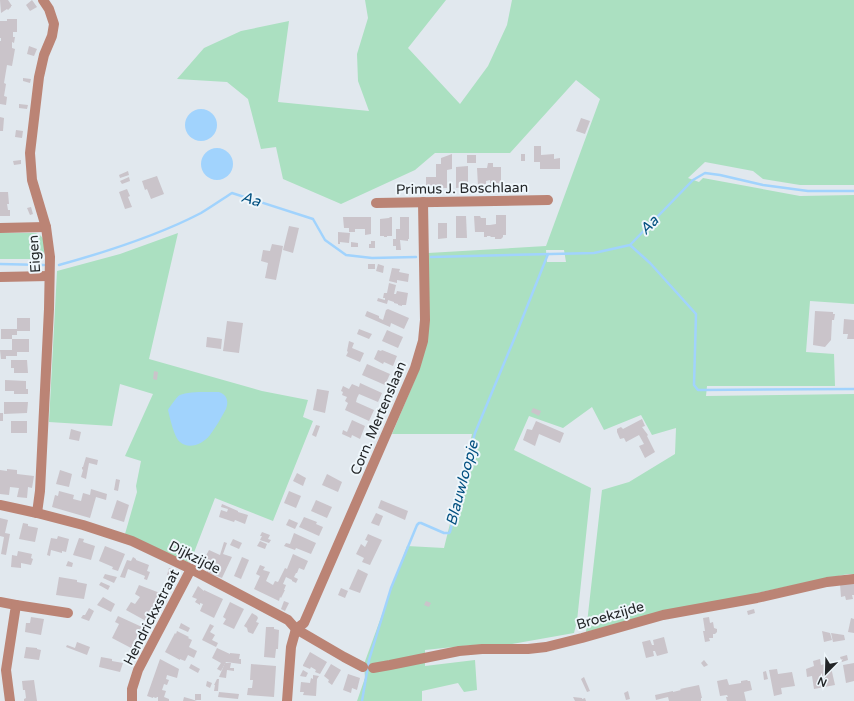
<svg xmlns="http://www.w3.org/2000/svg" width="854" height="701" viewBox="0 0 854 701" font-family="'Varela Round',sans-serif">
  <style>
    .green { fill: #abe0c1; fill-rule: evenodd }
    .water { fill: #a1d3fd }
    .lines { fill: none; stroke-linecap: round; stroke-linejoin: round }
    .stream { stroke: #a1d3fd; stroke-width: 2.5 }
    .building { fill: #cac4ca }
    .street { stroke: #bb8475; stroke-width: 10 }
    .labels { text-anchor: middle; stroke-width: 4; stroke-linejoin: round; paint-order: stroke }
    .street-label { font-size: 14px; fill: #232628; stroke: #eef6fb }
    .water-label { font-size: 15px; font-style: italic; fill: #045181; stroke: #eef6fb }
  </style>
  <rect width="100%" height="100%" fill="#e1e8ee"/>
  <g class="green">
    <path d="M365,0H446L408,48L460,104L488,66L507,25L512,0H854V185H800L763,179L753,171L705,162L688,178L699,182L703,178L800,196L854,195V304L810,301L806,352L834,354L835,386H707L706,396L854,394V574H848L766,591L714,604L663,612L586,632L602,490L629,482L675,454L676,428L652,435L641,415L604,430L592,407L563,428L529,416L514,450L591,488L577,621L574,633L512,644L472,645L425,650V666L475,660L477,690L464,692L458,683L422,691V701H357L365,678L364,664L407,546L444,548L472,434H392L419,370L428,253L546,246L600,99L576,80L510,153H435L415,170L341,204L283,179L276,147L261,149L248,99L227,82L177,79L204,48L241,31L289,21L278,102L369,111L358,81L357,54L368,18ZM546,250H564L566,262H547Z"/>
    <path d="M0,233H36C48,238 44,248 44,259H0Z"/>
    <path d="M178,233L149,359L262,391L308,400L303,417L313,421L273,521L215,498L190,563L125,534L137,492L136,486L141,461L125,456L153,394L120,384L112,426L49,422L57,271L120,254Z"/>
  </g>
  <g class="water">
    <circle cx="201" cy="125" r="16"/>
    <circle cx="217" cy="164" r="16"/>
    <path d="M219,392C227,395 229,401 226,409C221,418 216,427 210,435C203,444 189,450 180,442C174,437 170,418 168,410C169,408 177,396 180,395C188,391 209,392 219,392Z"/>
  </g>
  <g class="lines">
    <g class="stream">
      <path d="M630,245L650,263L696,314L694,385L698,390L854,389"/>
      <path d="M431,257L594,253L630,245L693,180L705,173L720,175L763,185L808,191H854"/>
      <path d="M0,264L44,265"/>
      <path d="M59,265C106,252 157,236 201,213C211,207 221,200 232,193L313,219L325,240L346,255L372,258L416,257"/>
      <path d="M362,701L369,660L391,588L417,525L419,523H421L444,533H449L450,532L475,433L515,337L548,254"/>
    </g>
  </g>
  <g class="building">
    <path d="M0,0H8L12,6H11V7L8,10L7,9L1,13Z"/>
    <path d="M32,0L37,7L30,11L26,5Z"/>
    <path d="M7,19H17V32H13V37H15L14,43L12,42V48L15,49L12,66L7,65L4,83L6,84L4,96L7,97L6,105L0,104V41H1V38H0V21H7Z"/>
    <path d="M29,46L37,49L34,56L27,54Z"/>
    <path d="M23,78L31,79L30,83L23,81Z"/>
    <path d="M19,104L28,105L27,109L19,108Z"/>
    <path d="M0,117L4,118L3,131H0Z"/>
    <path d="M581,118L590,121L585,134L576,131Z"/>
    <path d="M16,130L23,131L22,138L15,137Z"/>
    <path d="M534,146H541V155L554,154V159L560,158V169H540V162H534Z"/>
    <path d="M452,154V169L447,170V188H426V177H436V164H441V158Z"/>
    <rect x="521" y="154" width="4" height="7"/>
    <rect x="467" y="155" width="9" height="8"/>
    <path d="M21,160V164L14,165L13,161Z"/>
    <path d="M488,163H493V167H501V184L490,185V180L486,181V185L478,186L477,168H487Z"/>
    <path d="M468,166V187L456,188V167Z"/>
    <path d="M128,171L129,175L120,178L119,175Z"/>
    <path d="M157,176L164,194L151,199L147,189L145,190L142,181Z"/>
    <path d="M129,177L130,181L122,184L120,181Z"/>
    <path d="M127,189L130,196L128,197L132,207L125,209L119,192Z"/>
    <path d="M0,192H8L9,204H7L8,210H10V216H0Z"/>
    <path d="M31,207L33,214L30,215L27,208Z"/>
    <path d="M496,215H506V235H503V237L501,239H495V237H491L490,236H487V237H484V232H475L474,216H480L481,218H486V225H490L496,224Z"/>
    <path d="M456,216H466L467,238H456Z"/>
    <path d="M343,217H371V234L365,235V229H355V232H349V228H344Z"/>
    <path d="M390,217H392V236H387V237H384V236H380V219L389,218Z"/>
    <path d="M400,217H409V239H408V241L400,240L401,250H396V246H393V239H396V229H400Z"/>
    <path d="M438,223H447V238L438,239Z"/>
    <path d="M289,226L299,228L293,253L283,250Z"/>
    <path d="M338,232L350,233L349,243L340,242V244H338Z"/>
    <path d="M371,241H375V248H369V244H371Z"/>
    <path d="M351,242L358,243V247H351Z"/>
    <path d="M272,244L283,246L276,280L265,278L268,263L261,261L263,250L270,251Z"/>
    <rect x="368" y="264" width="7" height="5"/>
    <path d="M378,264L384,266L383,273L376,271Z"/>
    <path d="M392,268L400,269L399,272L409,274L408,282L397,280V283L389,281Z"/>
    <path d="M389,283L396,285L394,294H396L397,291L408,293L406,305H402V306L398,305V304L394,303V302L388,300L387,304L377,301L378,298L385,300V298H383L384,293H387Z"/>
    <path d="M388,309L409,318L404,329L391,323L390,327L365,316L367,311L379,316V318L383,320L386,310Z"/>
    <path d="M815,311L833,312V314H835L834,320H832L831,340L825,347L813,345Z"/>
    <path d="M17,318H30V331H17V335H12V339H1V329H17Z"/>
    <path d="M844,319L854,320V339H847L848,334H843Z"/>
    <path d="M227,321L243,323L239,353L223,351Z"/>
    <path d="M359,329L372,334L369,339L357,334Z"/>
    <path d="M387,330L403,337L398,348L382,341Z"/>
    <path d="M207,337L222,339L221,349L206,347Z"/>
    <path d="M12,339H29V352H17V356H6V359H1L0,350H12Z"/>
    <path d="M349,341L354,343L352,348L364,353L360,362L346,356L348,352L347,351Z"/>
    <path d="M378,350L381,351L382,350L397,356L393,366L384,362L383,364L374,359Z"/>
    <path d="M11,360H27L28,373H14V368H11Z"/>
    <path d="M367,364L390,374L385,385L362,375Z"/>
    <path d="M154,371L158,372L157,380L153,379Z"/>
    <path d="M5,380L26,381V389H28V394H14V391H5Z"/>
    <path d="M360,383L382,393L378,402L359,394L357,398L356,402L374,410L369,421L345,410L348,403L345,401L347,397L342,395L343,392L341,391L343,386L349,389L352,384L359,387Z"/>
    <path d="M317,389L329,391L325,413L313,410Z"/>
    <path d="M4,402H28L27,413L4,414Z"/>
    <path d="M533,408L541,411L539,416L531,412Z"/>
    <rect x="0" y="413" width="3" height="8"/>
    <path d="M642,419L645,426L642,427L648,435L647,436L655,452L645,458L639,446L644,444L639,435L626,442L624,438L620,439L617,432V429L621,427L623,429Z"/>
    <path d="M352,420L365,426L360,439L352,435L351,438L342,434L343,430L347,432Z"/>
    <rect x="11" y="421" width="16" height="12"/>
    <path d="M536,421L564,433L560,443L539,434L535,446L523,440L527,429L532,430Z"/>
    <path d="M316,425L320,426L316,437L312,435Z"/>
    <path d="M71,429L81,432L79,441L69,439Z"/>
    <path d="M86,457L98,460L97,465L89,463L86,479L81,477L83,470L82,469V467H83Z"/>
    <path d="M7,469L17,470V474L34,476L32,488L28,487L27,498L17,497L19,488L10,487L9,495L0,494V470L7,471Z"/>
    <path d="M60,470L72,474L69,487L56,484Z"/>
    <path d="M297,473L306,478L303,486L293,481Z"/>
    <path d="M327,474L342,482L338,492L322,485Z"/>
    <path d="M116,479L120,480L118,491L114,490Z"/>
    <path d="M91,489L107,494L106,500L96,497L90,518L52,507L55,495L58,496L59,491L74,495L73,499L81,501L83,493L90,495Z"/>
    <path d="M289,491L301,496L296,508L284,503Z"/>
    <path d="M117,500L129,505L124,522L111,518Z"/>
    <path d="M316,500L332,507L327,518L311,511Z"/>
    <path d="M381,500L408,511L405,520L378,508Z"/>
    <path d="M222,504L238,511V512L248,515L245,524L235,520L234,522L219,517L221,510L227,512L228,509L221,507Z"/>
    <path d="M376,513L383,516L379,526L371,523Z"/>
    <path d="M304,517L317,522L316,524L323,527L319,536L299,527Z"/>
    <path d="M0,518L8,520L5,533L10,534L6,555L1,554L4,537L0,536Z"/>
    <path d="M289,519L298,523L295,529L286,525Z"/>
    <path d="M23,523L28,524V526L38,528L35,542L19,539Z"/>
    <path d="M262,532L270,535L268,539L271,540L269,543L260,540L262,536H260Z"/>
    <path d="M294,533L316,543L311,554L296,548L295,550L284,546L286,543L290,544Z"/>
    <path d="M368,534L382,540L370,565L362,562L364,558L356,554L361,544L365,547L368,541L365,540Z"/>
    <path d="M58,536L69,539L66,552L62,551V553L51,550L50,556L47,555L51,538L57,539Z"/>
    <path d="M79,538L84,539L83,542L95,546L91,560L73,555Z"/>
    <path d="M233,539L242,543L239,549L230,545Z"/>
    <path d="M260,541L267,544L265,549L257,546Z"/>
    <path d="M224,542L227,543L223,554L232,557L222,578L207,572L209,566L202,563L209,550L220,555Z"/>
    <path d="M105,546L125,554L118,571L112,569L113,567L99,561Z"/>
    <path d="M18,551L32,554L31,558L33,559L31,565L21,563V568L11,567L12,555L17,556Z"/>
    <path d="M293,554L308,561L304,570L299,568L297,573H296L294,577L298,579L296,583L292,581V580L286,577L283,584L286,585L284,590H285L281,598L280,597L279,601L254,589L260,576L256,574L260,565L265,567L263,570L270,572L266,581L273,585L275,581L278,582L285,568L287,569Z"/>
    <path d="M133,557L136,559V560L149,565L147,571L150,572L147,580L144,579L145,576L128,569L125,578L120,577L127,560L131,561Z"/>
    <path d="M242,557L249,560L241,579L234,576Z"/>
    <path d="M68,561L73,563L72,567L66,566Z"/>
    <path d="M169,568L173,569L172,576L167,575Z"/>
    <path d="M358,569L368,574L360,593L349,589Z"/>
    <path d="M105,574L117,577L114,583L103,578Z"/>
    <path d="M59,577L77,580V582L87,584L84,599L56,595Z"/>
    <path d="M101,582L110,586L108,590L99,585Z"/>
    <path d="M854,583V595H852L853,599L846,600L845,596L841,597L840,584Z"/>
    <path d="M139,585L160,593L146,621L126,610L131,602L135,604L140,597L135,594Z"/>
    <path d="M198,586L204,591V590L223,599L214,618L200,611L203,604L200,603V605L195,602L197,599L192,597Z"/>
    <path d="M341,588L348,591L345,598L338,595Z"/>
    <path d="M103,597L115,604L111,612L97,605Z"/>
    <path d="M284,601L289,603L285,611L281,609Z"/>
    <path d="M426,601L431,603L429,607L424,605Z"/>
    <path d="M230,602L244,609L234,629L223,624L226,619L223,617Z"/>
    <path d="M89,608L94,611L89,621L81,618L83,615H85Z"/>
    <path d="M754,609L755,613L748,615L747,611Z"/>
    <path d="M252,613L257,616L258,618L256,622L259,623L253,634L248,632L247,628L244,626Z"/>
    <path d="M118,616L142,627L131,648L112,638L119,624L115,622Z"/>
    <path d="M31,617L44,619L41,635L25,632L26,623H30Z"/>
    <path d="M709,617L710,623L713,622L714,628L717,629V632L715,634H713V638H709L710,641L705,642L703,631H705L703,618Z"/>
    <path d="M851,618L854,619V633L848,632Z"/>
    <path d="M181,623L190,628L188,632L179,628Z"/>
    <path d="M210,624L214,626L210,632L215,635L212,640L218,643L216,647L202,640Z"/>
    <path d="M266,627H274V629L279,630L278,649H276L275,658L264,657Z"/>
    <path d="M177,631L189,637L188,638L192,640L189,647L197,651L194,658L188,655L185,661L180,659V660L165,652L175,633L176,634Z"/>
    <path d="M822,631L830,633L832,640L824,642Z"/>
    <path d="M831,633L844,635L845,640L833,642Z"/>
    <path d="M664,637L668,653L657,656L655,651H653L654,656L646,658L642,642L650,640L652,645H654L653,640Z"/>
    <path d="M77,642L90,647L87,655L66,647L67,645L75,648Z"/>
    <path d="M26,647L37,648V649L41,650L39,660L24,658Z"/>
    <path d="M217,648L230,654V653L240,654L239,659H241V664L226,662L221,671L217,669L221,663L212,658Z"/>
    <path d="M310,652L327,662L320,674L315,672L316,670L311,667L310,669L303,666V665Z"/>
    <path d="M847,655L848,660L842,662L840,657Z"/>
    <path d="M101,657L112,659V661L123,663L120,672L99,667Z"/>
    <path d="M160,659L179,669L177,678L167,675L166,679L169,680L167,685L164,684L162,690L166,691L164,697L169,699V701H158V697H157L156,698L153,697V698L147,696Z"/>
    <path d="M820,659L821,665L830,663L835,685L814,689L812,676L807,677L806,669L814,666L813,661Z"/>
    <path d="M704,660L708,665L704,667L701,663Z"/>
    <path d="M225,663H231L230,668H234V671L227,670L226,678L219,677Z"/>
    <path d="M854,663V681L846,683L843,665Z"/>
    <path d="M191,664L200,669L198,673L189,668Z"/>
    <path d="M251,664L276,666L274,697L247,695L248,688H252L253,680H250Z"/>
    <path d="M331,664L341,670L332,685L328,682L329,680L324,676Z"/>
    <path d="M777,669L778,674L792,672L795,686L781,688L782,694L774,696L769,670Z"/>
    <path d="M303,670L308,673L306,677L300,676Z"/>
    <path d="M766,671L768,679L764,680L763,672Z"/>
    <path d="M348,674L360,678L357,690L352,688L351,693L343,690Z"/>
    <path d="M313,675L319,676L317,679L316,696L303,695L304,692H300L301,682L310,683L311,678L313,679Z"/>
    <path d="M584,677L590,691L587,692L581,679Z"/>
    <path d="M217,679H219L218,691H214L215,685H214Z"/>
    <path d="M727,679L729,685L741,683V681L747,680L748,681H750L752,690L744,692L746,701H727L726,697H728L727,695L720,696L717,681Z"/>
    <path d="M34,680L37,701H24V699L26,698L25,690H23L22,681Z"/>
    <path d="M207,681L212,683L210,688L206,686Z"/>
    <path d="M699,685L702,698H701V701H669L668,697L656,700L655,695L673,691V692L681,690L680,689Z"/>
    <path d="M628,691L630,699L626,700L624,693Z"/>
    <path d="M219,692L239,694L238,699L218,697Z"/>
    <rect x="195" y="694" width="6" height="6"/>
    <path d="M184,697L191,699L197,701H183Z"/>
    <path d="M573,697L582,698V699L585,698L586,701H575Z"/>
  </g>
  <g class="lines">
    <g class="street">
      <path d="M376,203L548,200"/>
      <path d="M0,228L46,227"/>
      <path d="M0,277L49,276"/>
      <path d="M0,505L37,513L83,525L132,541L191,569L288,620L296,629L344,657L363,667"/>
      <path d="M37,513L40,491L49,309L50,257L46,227L32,180L30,153L39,77L44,55L52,36L54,24L49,9L43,0"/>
      <path d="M0,602L16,605L6,670L10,701"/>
      <path d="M16,605L68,613"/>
      <path d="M373,668L390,665L459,651L482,649H528L546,647L582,638L663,615L757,598L827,582L854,579"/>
      <path d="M132,701V689L138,670L191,569"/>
      <path d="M287,701L291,647L296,629L304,623L415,368L423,341L425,320L423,202"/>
    </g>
  </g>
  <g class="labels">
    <g class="street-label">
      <text transform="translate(462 188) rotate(-1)" y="5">Primus J. Boschlaan</text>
      <text transform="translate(34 254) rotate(-94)" y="5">Eigen</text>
      <text transform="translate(378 418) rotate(-67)" y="5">Corn. Mertenslaan</text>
      <text transform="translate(195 557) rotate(27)" y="5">Dijkzijde</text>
      <text transform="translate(610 615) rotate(-16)" y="5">Broekzijde</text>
      <text transform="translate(151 617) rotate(-63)" y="5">Hendrickxstraat</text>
    </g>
    <g class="water-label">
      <text transform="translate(251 199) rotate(17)" y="5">Aa</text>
      <text transform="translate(649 225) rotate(-46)" y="5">Aa</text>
      <text transform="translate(462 483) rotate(-75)" y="5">Blauwloopje</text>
    </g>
  </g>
  <g transform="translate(826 673) rotate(203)" stroke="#eef6fb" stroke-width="3" paint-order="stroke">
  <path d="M0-3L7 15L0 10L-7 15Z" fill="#232628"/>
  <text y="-6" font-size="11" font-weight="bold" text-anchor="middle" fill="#232628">N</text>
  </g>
</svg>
